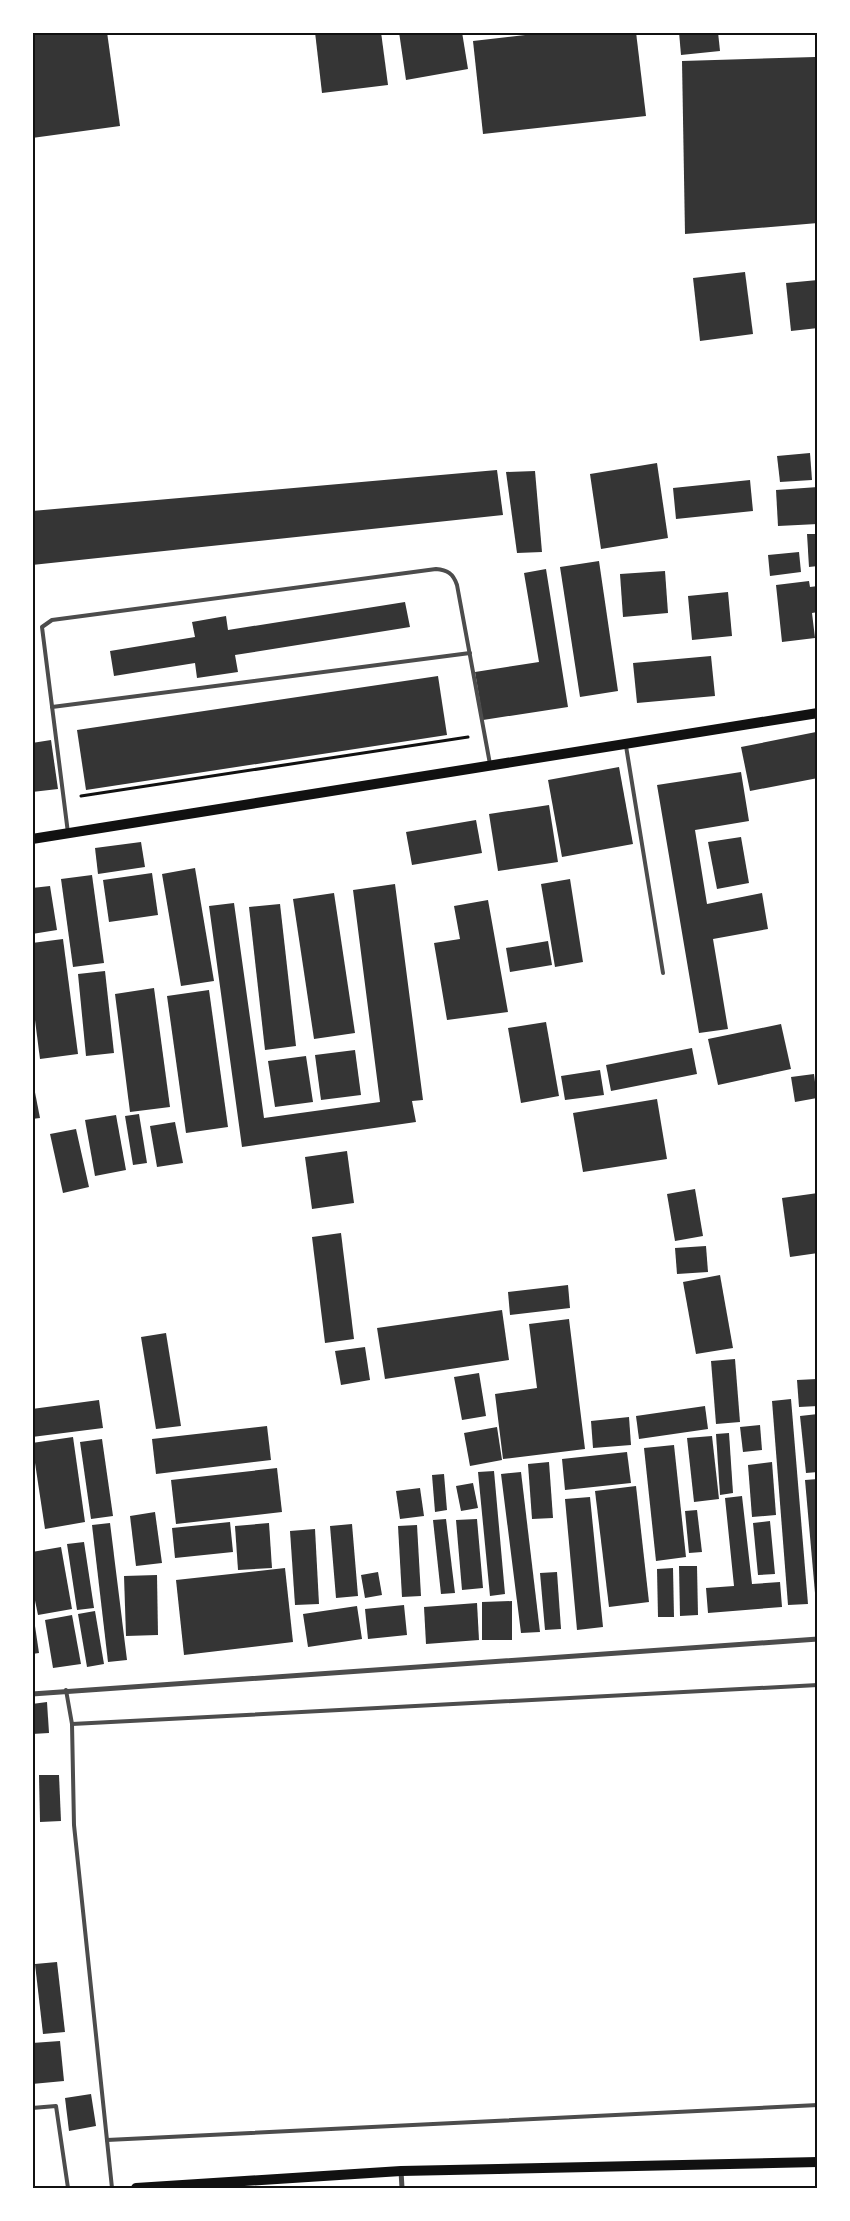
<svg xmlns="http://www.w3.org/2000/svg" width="850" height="2221" viewBox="0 0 850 2221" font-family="'Roboto Condensed',sans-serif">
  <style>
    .building { fill: #353535 }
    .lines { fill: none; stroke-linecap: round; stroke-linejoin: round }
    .path { stroke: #111; stroke-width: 3 }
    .service { stroke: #4c4c4c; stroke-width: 4 }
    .minor { stroke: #4c4c4c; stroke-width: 5 }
    .secondary { stroke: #111; stroke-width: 10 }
    .neatline { fill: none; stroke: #111; stroke-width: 2 }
  </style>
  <rect width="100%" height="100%" fill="#fff"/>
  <g class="building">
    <path d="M32,32H107L120,126L32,138Z"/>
    <path d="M315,32H381L388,85L322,93Z"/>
    <path d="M399,32H462L468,69L406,80Z"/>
    <path d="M551,32H636L646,116L483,134L473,41Z"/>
    <path d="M679,32H718L720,51L681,55Z"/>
    <path d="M815,57L818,85V223L685,234L682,61Z"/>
    <path d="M745,272L753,334L700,341L693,278Z"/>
    <path d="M818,280V328L791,331L786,283Z"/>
    <path d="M810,453L812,480L780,482L777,456Z"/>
    <path d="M657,463L668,538L601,549L590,474Z"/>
    <path d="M497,470L503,515L32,565V511Z"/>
    <path d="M535,471L542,552L517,553L506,472Z"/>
    <path d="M750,480L753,511L676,519L673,488Z"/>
    <path d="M818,487V524L778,526L776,490Z"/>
    <path d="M807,534H818V566L809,567Z"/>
    <path d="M799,552L801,572L770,576L768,555Z"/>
    <path d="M599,561L618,691L580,697L560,567Z"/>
    <path d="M546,569L568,707L483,720L475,672L539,662L524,573Z"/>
    <path d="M665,571L668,613L623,617L620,574Z"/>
    <path d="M809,581L810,587L818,586V612L812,613L815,638L782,642L776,585Z"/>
    <path d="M728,592L732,636L692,640L688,596Z"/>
    <path d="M405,602L410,627L235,655L238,672L197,678L195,663L114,676L110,651L195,637L192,622L226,616L228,630Z"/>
    <path d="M711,656L715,696L637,703L633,663Z"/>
    <path d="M438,676L447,735L86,790L77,730Z"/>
    <path d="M816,732L818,778L750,791L741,747Z"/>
    <path d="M51,740L58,789L32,792V743Z"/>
    <path d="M619,767L633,844L562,857L548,780Z"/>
    <path d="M741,772L749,821L695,830L707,904L762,893L768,929L713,939L728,1029L699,1033L657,785Z"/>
    <path d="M549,805L558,862L498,871L489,814Z"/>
    <path d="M476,820L482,853L412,865L406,832Z"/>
    <path d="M741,837L749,883L717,889L708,842Z"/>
    <path d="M141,842L145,867L98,874L95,848Z"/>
    <path d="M195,868L214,981L181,986L162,874Z"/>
    <path d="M152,873L158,915L109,922L103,880Z"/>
    <path d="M92,875L104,963L73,967L61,879Z"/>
    <path d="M570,879L583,962L555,967L541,884Z"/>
    <path d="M395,884L423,1100L412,1101L416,1122L242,1147L209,906L234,903L264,1118L380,1102L353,890Z"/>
    <path d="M50,886L57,930L32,934V888Z"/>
    <path d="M334,893L355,1033L314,1039L293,899Z"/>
    <path d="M488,900L508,1012L447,1020L434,943L460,939L454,906Z"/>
    <path d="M280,904L296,1046L265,1050L249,907Z"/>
    <path d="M63,939L78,1054L40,1059L32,997V943Z"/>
    <path d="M548,941L552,965L510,972L506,948Z"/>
    <path d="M105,971L114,1053L86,1056L78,974Z"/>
    <path d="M154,988L170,1107L130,1112L115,994Z"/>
    <path d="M209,990L228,1127L186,1133L167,996Z"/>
    <path d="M546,1022L559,1096L521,1103L508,1028Z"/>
    <path d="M781,1024L791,1069L718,1085L708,1039Z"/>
    <path d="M692,1048L697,1074L611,1091L606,1065Z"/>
    <path d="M355,1050L361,1095L321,1100L315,1055Z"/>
    <path d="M306,1056L313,1102L275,1107L268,1061Z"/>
    <path d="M600,1070L604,1095L565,1100L561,1076Z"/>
    <path d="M814,1074L817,1098L795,1102L791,1077Z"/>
    <path d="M32,1077L40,1118L32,1119Z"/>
    <path d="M657,1099L667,1159L583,1172L573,1113Z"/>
    <path d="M139,1114L147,1163L133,1165L125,1116Z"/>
    <path d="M116,1115L126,1170L95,1176L85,1120Z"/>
    <path d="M175,1122L183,1163L157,1167L150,1126Z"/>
    <path d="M76,1129L89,1187L63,1193L50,1134Z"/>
    <path d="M347,1151L354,1203L312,1209L305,1157Z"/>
    <path d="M695,1189L703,1236L675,1241L667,1194Z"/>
    <path d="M818,1193V1253L790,1257L782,1198Z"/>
    <path d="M341,1233L354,1339L325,1343L312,1237Z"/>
    <path d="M706,1246L708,1272L677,1274L675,1248Z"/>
    <path d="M720,1275L733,1348L696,1354L683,1282Z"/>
    <path d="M568,1285L570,1308L510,1315L508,1292Z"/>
    <path d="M502,1310L509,1360L385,1379L377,1328Z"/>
    <path d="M569,1319L585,1449L503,1459L495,1394L537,1388L529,1324Z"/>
    <path d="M166,1333L181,1426L156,1429L141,1337Z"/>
    <path d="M365,1347L370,1380L341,1385L335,1351Z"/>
    <path d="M735,1359L740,1422L716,1424L711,1361Z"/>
    <path d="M479,1373L486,1416L462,1420L454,1377Z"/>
    <path d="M817,1379L818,1406L799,1407L797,1380Z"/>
    <path d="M791,1399L808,1604L788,1605L772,1401Z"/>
    <path d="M99,1400L103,1428L32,1437V1409Z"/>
    <path d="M705,1406L708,1429L639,1439L636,1416Z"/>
    <path d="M818,1414V1472L806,1473L800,1416Z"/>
    <path d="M629,1417L631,1445L593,1448L591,1421Z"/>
    <path d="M760,1425L762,1450L743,1452L740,1427Z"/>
    <path d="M267,1426L271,1460L156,1474L152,1439Z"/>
    <path d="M497,1427L502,1460L470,1466L464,1433Z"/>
    <path d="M729,1433L733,1493L720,1495L716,1434Z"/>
    <path d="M712,1436L719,1499L694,1502L687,1438Z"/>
    <path d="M73,1437L85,1522L45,1529L32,1443Z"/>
    <path d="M102,1439L113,1516L91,1519L80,1442Z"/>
    <path d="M674,1445L686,1557L656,1561L644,1448Z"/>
    <path d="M627,1452L631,1483L565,1490L562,1459Z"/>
    <path d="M549,1462L553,1518L532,1519L528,1464Z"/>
    <path d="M772,1462L776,1515L752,1517L748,1465Z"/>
    <path d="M277,1468L282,1512L176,1524L171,1480Z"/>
    <path d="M494,1471L505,1594L490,1596L478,1472Z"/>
    <path d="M521,1472L540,1632L521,1633L501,1474Z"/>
    <path d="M444,1474L447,1510L435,1512L432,1475Z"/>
    <path d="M818,1479V1604H816L805,1480Z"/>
    <path d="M473,1483L478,1508L461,1511L456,1486Z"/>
    <path d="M636,1486L649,1602L609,1607L595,1491Z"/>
    <path d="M420,1488L424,1516L400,1519L396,1491Z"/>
    <path d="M742,1496L752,1584L780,1582L782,1607L708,1613L706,1588L734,1586L725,1498Z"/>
    <path d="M590,1497L603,1627L577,1630L565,1499Z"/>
    <path d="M697,1510L702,1552L689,1553L685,1511Z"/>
    <path d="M155,1512L162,1563L136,1566L130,1516Z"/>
    <path d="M446,1519L455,1593L441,1594L433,1520Z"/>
    <path d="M477,1519L483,1588L462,1590L456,1520Z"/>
    <path d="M770,1521L775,1574L758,1575L753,1523Z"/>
    <path d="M230,1522L233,1552L175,1558L172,1528Z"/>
    <path d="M110,1523L127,1660L108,1662L92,1525Z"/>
    <path d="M269,1523L272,1568L238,1570L235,1526Z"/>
    <path d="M352,1524L358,1596L336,1598L330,1526Z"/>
    <path d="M417,1525L421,1596L402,1597L398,1526Z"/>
    <path d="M315,1529L319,1604L295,1605L290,1531Z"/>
    <path d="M84,1542L94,1608L77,1610L67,1544Z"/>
    <path d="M61,1547L72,1609L38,1615L32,1586V1552Z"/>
    <path d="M679,1566H697L698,1615L680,1616Z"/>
    <path d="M285,1568L293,1642L184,1655L176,1580Z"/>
    <path d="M673,1568L674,1617H658L657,1569Z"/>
    <path d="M378,1572L382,1595L365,1598L361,1575Z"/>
    <path d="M557,1572L561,1629L545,1630L540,1573Z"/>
    <path d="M157,1575L158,1635L126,1636L124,1576Z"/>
    <path d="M512,1601V1640H482V1602Z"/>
    <path d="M477,1603L479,1640L426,1644L424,1607Z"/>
    <path d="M404,1605L407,1635L368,1639L365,1609Z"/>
    <path d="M357,1606L362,1639L308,1647L303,1614Z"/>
    <path d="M95,1611L104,1664L87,1667L78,1614Z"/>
    <path d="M72,1615L81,1664L53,1668L45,1620Z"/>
    <path d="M32,1626H35L39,1653L32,1654Z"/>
    <path d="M47,1702L49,1733L32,1734V1704Z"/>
    <path d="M39,1775H59L61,1821L40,1822Z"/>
    <path d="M57,1962L65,2032L43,2034L35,1964Z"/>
    <path d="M60,2041L64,2081L32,2084V2043Z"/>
    <path d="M91,2094L96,2126L69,2131L65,2098Z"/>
  </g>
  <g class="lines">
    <path class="path" d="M81,796L468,737"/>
    <g class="service">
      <path d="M52,707L470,653"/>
      <path d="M626,746L663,973"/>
      <path d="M68,833L42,627L52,620L436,569C447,570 453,573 457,585L490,764"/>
      <path d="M66,1690L72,1724L74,1825L112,2188"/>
      <path d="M72,1724L818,1685"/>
      <path d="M32,2108L56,2106L68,2188"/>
      <path d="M107,2140L818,2105"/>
    </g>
    <g class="minor">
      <path d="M32,1694L818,1639"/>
      <path d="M401,2171L402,2188"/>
    </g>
    <g class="secondary">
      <path d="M32,839L818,713"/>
      <path d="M136,2188L401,2171L818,2162"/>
    </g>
  </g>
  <rect width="850" height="2221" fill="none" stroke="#ffffff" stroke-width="68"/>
  <rect x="34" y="34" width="782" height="2153" class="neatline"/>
</svg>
